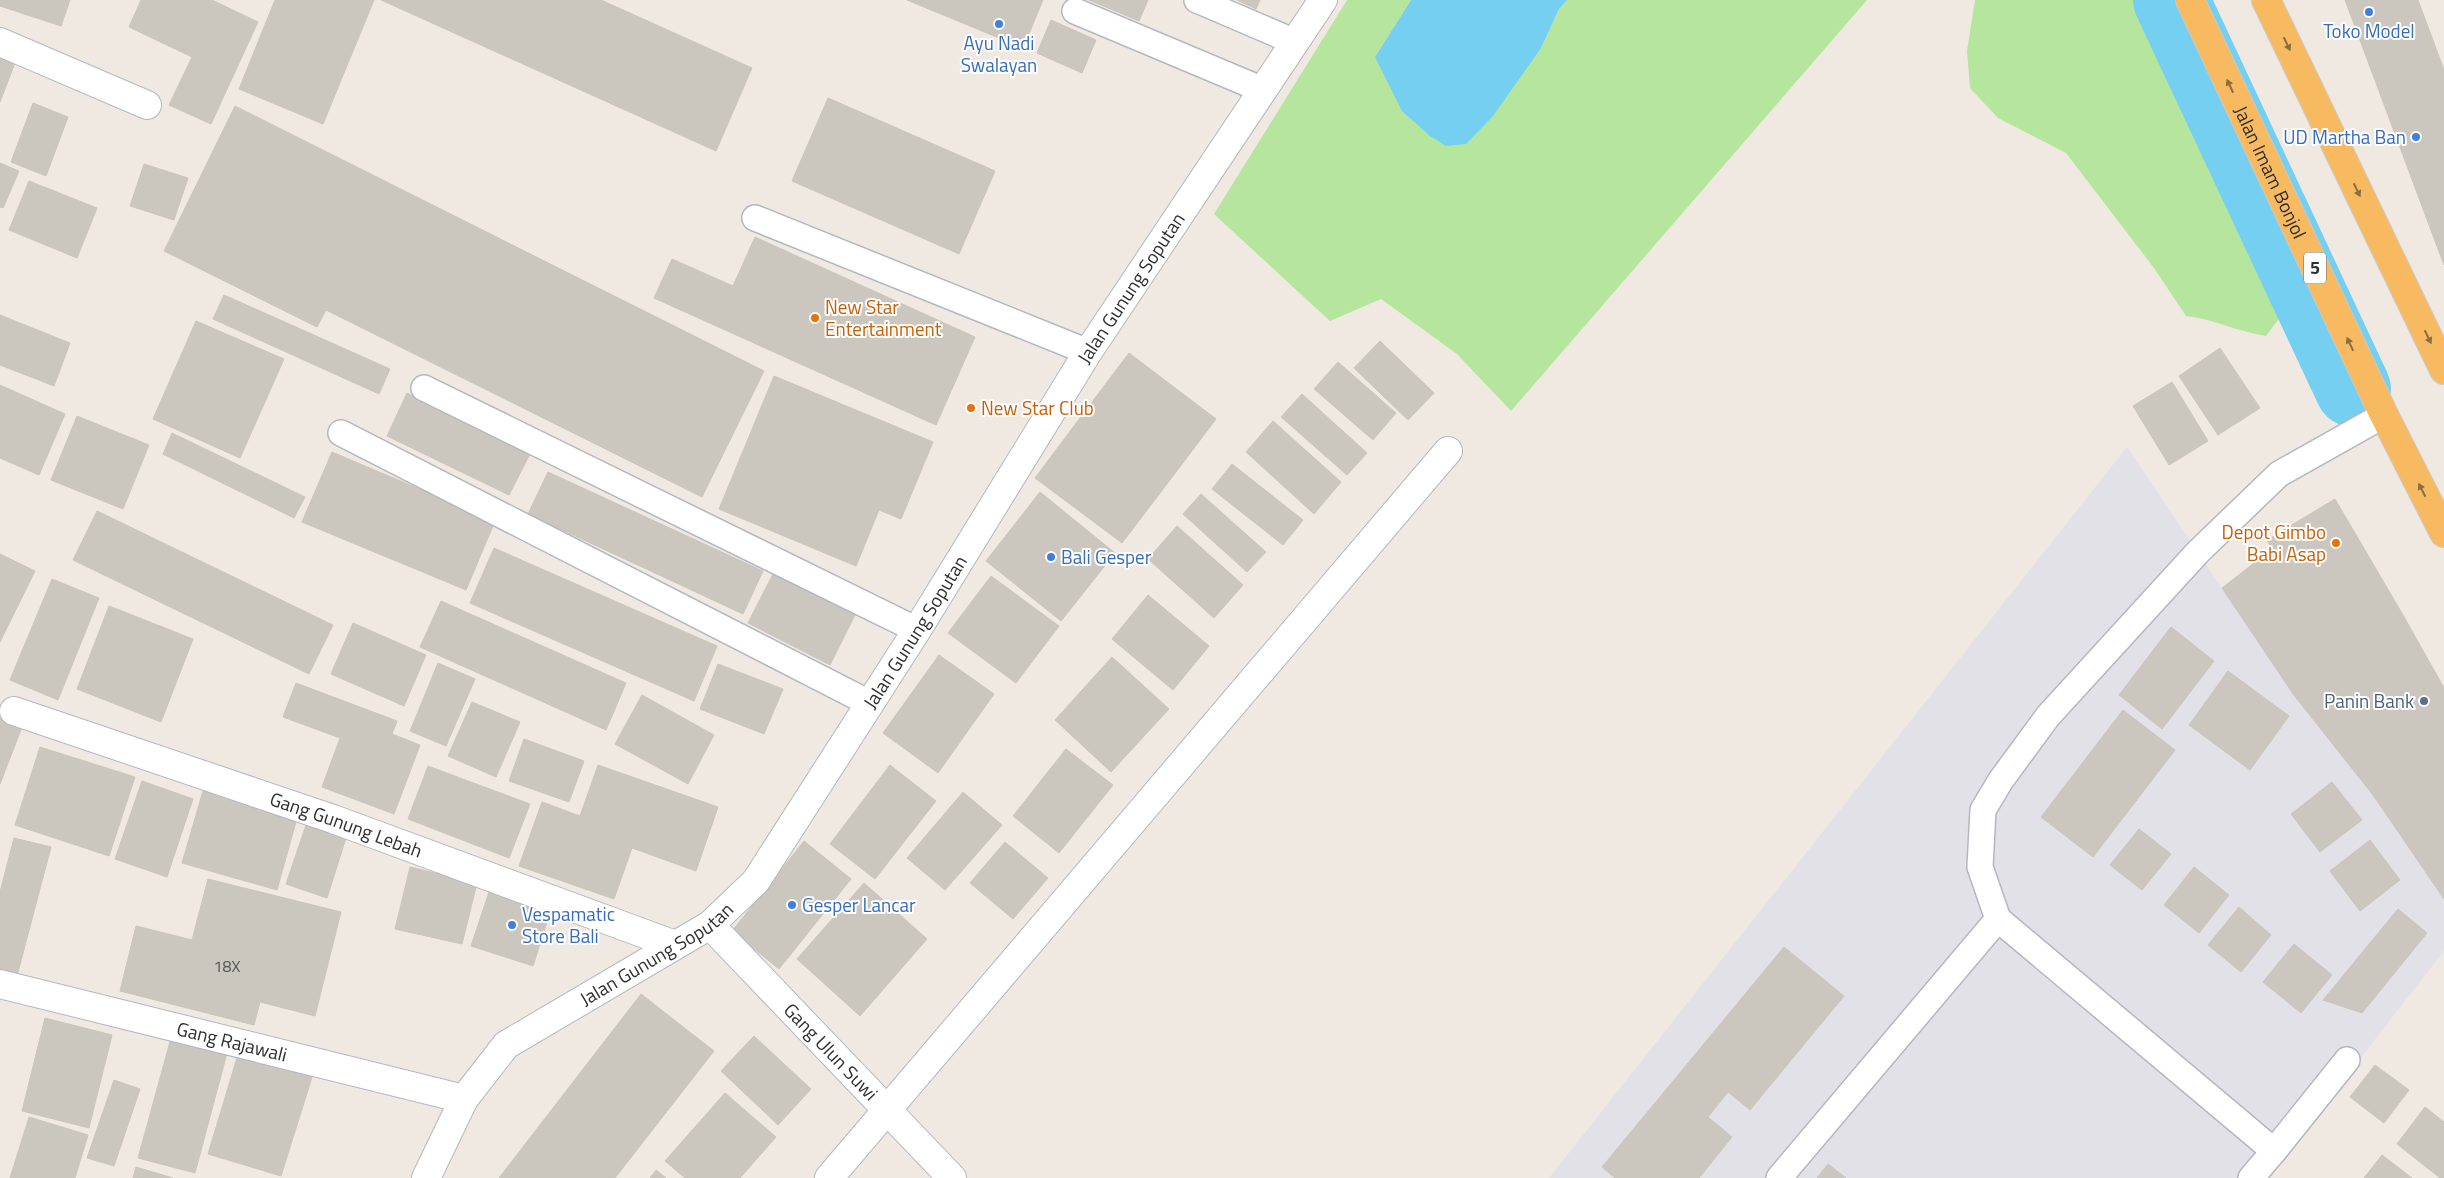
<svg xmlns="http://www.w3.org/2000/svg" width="2444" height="1178" viewBox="0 0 2444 1178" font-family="'Titillium Web',sans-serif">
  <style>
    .industrial { fill: #e3e1e8 }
    .green { fill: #b6e59e }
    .water { fill: #75cff0 }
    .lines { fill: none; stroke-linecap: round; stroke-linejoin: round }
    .river { stroke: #75cff0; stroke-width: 76 }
    .building { fill: #cbc7bf; stroke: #cbc5ba }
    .service-casing { stroke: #b4b7c1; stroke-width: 28 }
    .minor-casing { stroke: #b4b7c1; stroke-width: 30 }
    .secondary-casing { stroke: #b4b7c1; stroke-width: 30 }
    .trunk-casing { stroke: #c9c9c9; stroke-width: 30 }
    .service { stroke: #fff; stroke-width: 25 }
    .minor { stroke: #fff; stroke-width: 28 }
    .secondary { stroke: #fff; stroke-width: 28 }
    .trunk { stroke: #f8ba60; stroke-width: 28 }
    .oneway { fill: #896d44 }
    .shop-dot { fill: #3f7fe0; stroke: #fff; stroke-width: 2 }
    .food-dot { fill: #e8710a; stroke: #fff; stroke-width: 2 }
    .service-dot { fill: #5c6f8a; stroke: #fff; stroke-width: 2 }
    .labels { text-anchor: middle; stroke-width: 4; stroke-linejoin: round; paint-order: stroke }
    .number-label { font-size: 16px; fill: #555452 }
    .shield { fill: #fff; stroke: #6d6d6d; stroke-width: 1 }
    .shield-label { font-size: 18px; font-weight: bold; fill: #2e2e2e }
    .shop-label { font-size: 19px; fill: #366cbe; stroke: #fff; text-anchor: start }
    .street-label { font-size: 19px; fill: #2e2e2e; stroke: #fff }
    .food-label { font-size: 19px; fill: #c56008; stroke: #fff; text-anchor: start }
    .service-label { font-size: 19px; fill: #4e5e75; stroke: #fff; text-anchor: end }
  </style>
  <rect width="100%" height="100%" fill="#efe9e1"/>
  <path class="industrial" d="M2127,447L2293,694L2373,795L2444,899V951L2267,1178H1549Z"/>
  <g class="green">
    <path d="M1347,0H1411L1375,57L1541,48L1559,9L1567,0H1867L1511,411L1457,354L1381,299L1330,321L1214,214Z"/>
    <path d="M1975,0H2148L2289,295L2278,320L2266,336C2238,332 2214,319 2186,316L2154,268L2066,153L1998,118L1970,88L1967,51Z"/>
  </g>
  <path class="water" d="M1411,0H1567L1559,9L1541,48L1493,116L1466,144L1446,146L1430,136L1402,111L1375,57Z"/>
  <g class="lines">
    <path class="river" d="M2171,0L2353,389"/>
  </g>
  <g class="building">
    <path d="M0,0H70L61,26L0,6Z"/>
    <path d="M141,0H212L258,22L211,124L169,105L192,57L129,27Z"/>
    <path d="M275,0H374L323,124L239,89Z"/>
    <path d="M381,0H601L752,68L716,151Z"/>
    <path d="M907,0H1043L1023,48Z"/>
    <path d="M1089,0H1148L1139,21Z"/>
    <path d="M1237,0H1260L1256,9Z"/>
    <path d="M2345,0H2418L2444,70V265Z"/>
    <path d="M1051,20L1096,40L1082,73L1037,53Z"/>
    <path d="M0,48L18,55L0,102Z"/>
    <path d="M828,98L995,171L959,254L792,181Z"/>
    <path d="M33,103L68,117L46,176L11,162Z"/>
    <path d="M235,106L764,371L702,497L326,310L317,327L164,251Z"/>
    <path d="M0,163L19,171L3,208L0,207Z"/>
    <path d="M144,164L188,178L174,220L130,206Z"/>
    <path d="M29,181L97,208L77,258L9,230Z"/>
    <path d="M755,237L975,337L936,425L654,298L672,259L733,286Z"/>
    <path d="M224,295L390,369L379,394L213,319Z"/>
    <path d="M0,315L70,343L54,386L0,365Z"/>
    <path d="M196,321L284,359L240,458L153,419Z"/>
    <path d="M1380,341L1434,393L1408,420L1354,368Z"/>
    <path d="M2220,348L2260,408L2218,435L2179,376Z"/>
    <path d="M1129,353L1216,419L1170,480L1083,414Z"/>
    <path d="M1338,362L1396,413L1373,440L1314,389Z"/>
    <path d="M774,376L933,442L901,519L879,510L856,566L719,509Z"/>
    <path d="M2172,382L2208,441L2169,465L2133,406Z"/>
    <path d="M0,385L65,414L39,475L0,458Z"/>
    <path d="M407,393L530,454L509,495L387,436Z"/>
    <path d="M1302,394L1367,453L1347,475L1281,417Z"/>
    <path d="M1083,414L1170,480L1122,543L1035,478Z"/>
    <path d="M77,416L149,445L123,509L51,480Z"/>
    <path d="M1273,421L1341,482L1314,514L1246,452Z"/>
    <path d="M172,433L305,497L294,518L163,454Z"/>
    <path d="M332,452L495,521L466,590L302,522Z"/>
    <path d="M1232,464L1303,520L1283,545L1212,489Z"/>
    <path d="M548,472L763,571L743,614L528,514Z"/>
    <path d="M1040,492L1115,553L1061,621L986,561Z"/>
    <path d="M1201,494L1266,552L1247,572L1183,514Z"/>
    <path d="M2335,499L2403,615L2338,661L2267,540Z"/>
    <path d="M97,511L333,625L309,674L73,560Z"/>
    <path d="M1177,526L1243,585L1214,618L1148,559Z"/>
    <path d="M494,548L717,646L694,701L470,603Z"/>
    <path d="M2272,549L2338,661L2293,694L2222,588Z"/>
    <path d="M0,554L35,571L0,642Z"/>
    <path d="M775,570L857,611L830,665L748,623Z"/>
    <path d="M991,576L1059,626L1016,683L948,633Z"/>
    <path d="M52,579L99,598L58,700L10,680Z"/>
    <path d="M1148,595L1209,646L1173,690L1112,639Z"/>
    <path d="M441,601L626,683L606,730L420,647Z"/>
    <path d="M109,606L193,639L161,722L77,689Z"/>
    <path d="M2403,615L2444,688V743L2373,795L2293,694Z"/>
    <path d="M353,623L426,655L404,706L331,674Z"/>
    <path d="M2171,627L2214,661L2162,729L2119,695Z"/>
    <path d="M939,655L994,694L938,773L883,733Z"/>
    <path d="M1112,657L1169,709L1111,772L1055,720Z"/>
    <path d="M438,663L475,679L446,746L410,731Z"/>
    <path d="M718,664L783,689L764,734L700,709Z"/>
    <path d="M2228,671L2289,716L2250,770L2189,725Z"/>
    <path d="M296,683L397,721L392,734L420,745L394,814L322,787L340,738L283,717Z"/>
    <path d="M642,695L714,735L688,784L615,744Z"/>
    <path d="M472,702L520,722L496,777L448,756Z"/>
    <path d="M2123,710L2175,750L2093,857L2041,817Z"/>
    <path d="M0,718L22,727L0,784Z"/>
    <path d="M524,739L584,761L569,802L509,781Z"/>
    <path d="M2444,743V899L2373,795Z"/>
    <path d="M40,747L135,777L109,856L15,825Z"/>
    <path d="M1066,749L1113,785L1059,853L1013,816Z"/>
    <path d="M598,765L718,807L696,871L632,848L614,899L519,866L542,802L580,816Z"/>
    <path d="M890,765L936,801L875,879L830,844Z"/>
    <path d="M428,766L530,804L509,858L408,819Z"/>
    <path d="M142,781L193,799L167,877L115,859Z"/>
    <path d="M2332,782L2362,820L2320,852L2291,814Z"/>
    <path d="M205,784L299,811L277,890L182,863Z"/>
    <path d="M963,792L1002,825L945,890L907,858Z"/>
    <path d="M306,825L346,838L327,898L286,884Z"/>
    <path d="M2139,829L2171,854L2142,890L2110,865Z"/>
    <path d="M14,838L51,847L17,976L0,971V892Z"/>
    <path d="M2370,840L2400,880L2360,911L2330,871Z"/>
    <path d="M804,841L851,879L779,969L732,931Z"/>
    <path d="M1005,842L1048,878L1013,919L970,883Z"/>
    <path d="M410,867L477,883L462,944L395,929Z"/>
    <path d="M2194,867L2229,895L2199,933L2164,905Z"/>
    <path d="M208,879L341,912L315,1016L260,1002L254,1025L120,991L136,926L192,940Z"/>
    <path d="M492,883L553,903L533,966L471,946Z"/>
    <path d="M864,883L927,939L860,1016L797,959Z"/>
    <path d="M2239,907L2271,935L2241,972L2208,945Z"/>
    <path d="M2398,909L2427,933L2362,1013L2323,1000Z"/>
    <path d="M2294,944L2332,975L2301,1013L2263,982Z"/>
    <path d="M1784,947L1844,996L1750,1110L1728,1092L1708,1117L1732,1137L1699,1178H1615L1602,1167Z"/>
    <path d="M641,994L714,1051L615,1178H499Z"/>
    <path d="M45,1018L112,1035L89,1128L22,1111Z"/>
    <path d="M754,1036L811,1089L778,1125L721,1071Z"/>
    <path d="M171,1038L227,1053L195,1173L138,1158Z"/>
    <path d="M239,1051L313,1074L281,1176L208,1154Z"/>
    <path d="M2375,1065L2409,1090L2384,1123L2350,1097Z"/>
    <path d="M114,1080L140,1089L114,1166L87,1158Z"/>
    <path d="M725,1093L776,1137L740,1178H685L665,1161Z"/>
    <path d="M2425,1107L2444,1122V1178H2440L2397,1144Z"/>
    <path d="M29,1117L88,1135L75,1178H10Z"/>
    <path d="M2382,1155L2412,1178H2364Z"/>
    <path d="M1828,1164L1846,1178H1817Z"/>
    <path d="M136,1167L173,1178H133Z"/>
    <path d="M656,1170L666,1178H650Z"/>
  </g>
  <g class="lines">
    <g class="service-casing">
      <g id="service">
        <path d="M1197,0L1295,42"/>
        <path d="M1075,11L1263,90"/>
        <path d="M755,218L1088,352"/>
        <path d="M424,388L917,630"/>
        <path d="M341,433L869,703"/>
        <path d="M1998,919L2274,1151L2251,1178"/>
        <path d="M2274,1151L2347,1060"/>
        <path d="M1779,1178L1998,919L1980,867L1983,810L2001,780L2048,716L2198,552L2279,474L2384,415"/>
      </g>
    </g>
    <g class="minor-casing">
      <g id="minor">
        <path d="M0,42L147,105"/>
        <path id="s1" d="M14,711L333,819L675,945"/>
        <path id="s2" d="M710,925L952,1178"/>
        <path id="s3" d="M0,984L464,1099"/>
        <path d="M829,1178L1448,451"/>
      </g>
    </g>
    <g class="secondary-casing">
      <g id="secondary">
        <path id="s4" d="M426,1178L464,1099L506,1045L710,925L756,881L917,630L1088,352L1323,0"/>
      </g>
    </g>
    <g class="trunk-casing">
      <g id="trunk">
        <path id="s5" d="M2190,0L2384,415L2444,533"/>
        <path d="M2266,0L2444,370"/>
      </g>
    </g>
    <use href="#service" class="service"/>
    <use href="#minor" class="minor"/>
    <use href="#secondary" class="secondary"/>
    <use href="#trunk" class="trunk"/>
  </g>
  <defs><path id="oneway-solid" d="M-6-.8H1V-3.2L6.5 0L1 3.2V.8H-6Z" transform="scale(1.25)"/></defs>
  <g class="oneway">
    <use href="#oneway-solid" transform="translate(2287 44) rotate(64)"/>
    <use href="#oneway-solid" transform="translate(2230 86) rotate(-115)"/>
    <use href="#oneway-solid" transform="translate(2357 190) rotate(64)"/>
    <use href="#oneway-solid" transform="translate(2428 337) rotate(64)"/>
    <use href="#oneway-solid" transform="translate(2350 344) rotate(-115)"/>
    <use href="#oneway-solid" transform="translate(2422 490) rotate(-117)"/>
  </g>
  <g class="shop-dot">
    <circle cx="2369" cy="12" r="5"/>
    <circle cx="999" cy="24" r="5"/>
    <circle cx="2416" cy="137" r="5"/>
    <circle cx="1051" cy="557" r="5"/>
    <circle cx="792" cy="905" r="5"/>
    <circle cx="512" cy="925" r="5"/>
  </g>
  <g class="food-dot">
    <circle cx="815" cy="318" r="5"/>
    <circle cx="971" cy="408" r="5"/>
    <circle cx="2336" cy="543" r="5"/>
  </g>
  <circle class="service-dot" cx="2424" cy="701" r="5"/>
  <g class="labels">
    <g class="number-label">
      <text x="227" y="972">18X</text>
    </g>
    <rect class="shield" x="2304" y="252.5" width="22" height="31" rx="4"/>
    <g class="shield-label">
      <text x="2315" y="274">5</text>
    </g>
    <g class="shop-label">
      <text x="2369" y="38" text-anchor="middle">Toko Model</text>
      <text x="999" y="50" text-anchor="middle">Ayu Nadi<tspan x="999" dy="22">Swalayan</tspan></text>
      <text x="2406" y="144" text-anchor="end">UD Martha Ban</text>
      <text x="1061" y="564">Bali Gesper</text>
      <text x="802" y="912">Gesper Lancar</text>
      <text x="522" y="921">Vespamatic<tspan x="522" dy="22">Store Bali</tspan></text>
    </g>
    <g class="street-label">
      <text dy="7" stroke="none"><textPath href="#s5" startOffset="190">Jalan Imam Bonjol</textPath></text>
      <text dy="7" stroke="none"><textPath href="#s4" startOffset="1158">Jalan Gunung Soputan</textPath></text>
      <text dy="7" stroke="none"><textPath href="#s4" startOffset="752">Jalan Gunung Soputan</textPath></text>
      <text dy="7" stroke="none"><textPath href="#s1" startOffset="351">Gang Gunung Lebah</textPath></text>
      <text dy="7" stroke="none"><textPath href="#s4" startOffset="332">Jalan Gunung Soputan</textPath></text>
      <text dy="7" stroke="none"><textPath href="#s3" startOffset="239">Gang Rajawali</textPath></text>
      <text dy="7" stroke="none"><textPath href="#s2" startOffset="175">Gang Ulun Suwi</textPath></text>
    </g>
    <g class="food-label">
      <text x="825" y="314">New Star<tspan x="825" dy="22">Entertainment</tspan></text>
      <text x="981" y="415">New Star Club</text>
      <text x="2326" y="539" text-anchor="end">Depot Gimbo<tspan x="2326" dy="22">Babi Asap</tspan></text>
    </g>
    <g class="service-label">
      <text x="2414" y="708">Panin Bank</text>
    </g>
  </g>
</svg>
